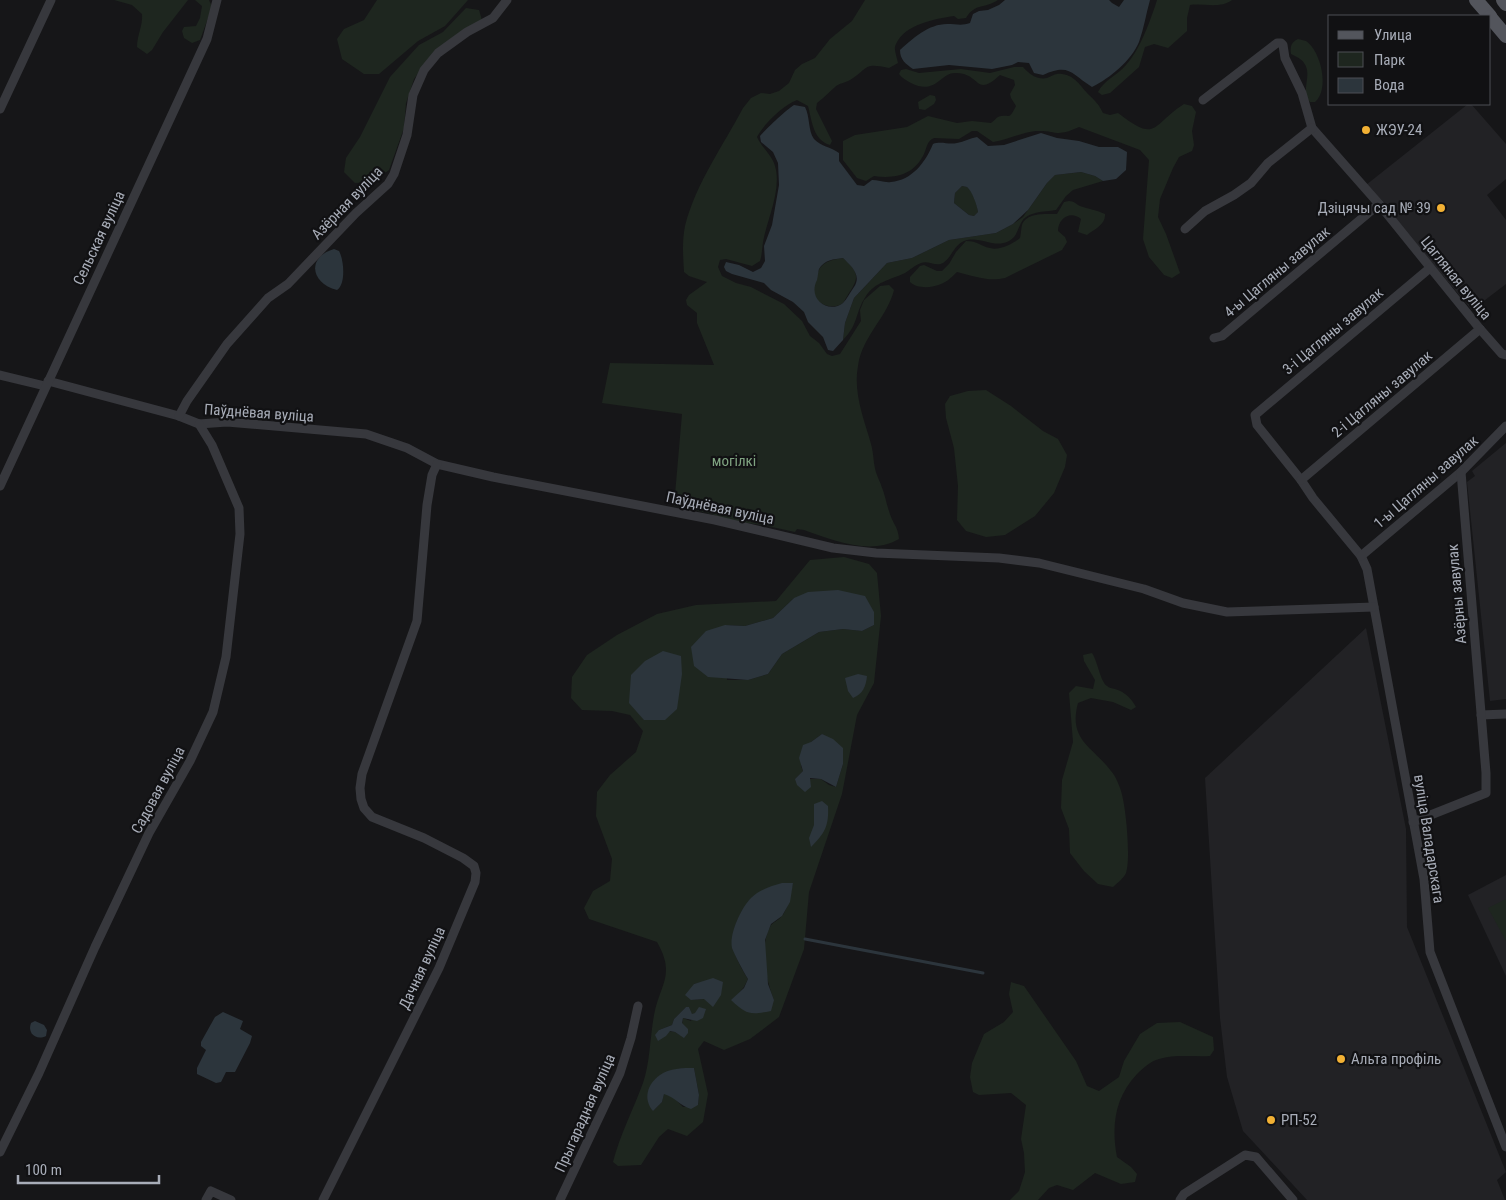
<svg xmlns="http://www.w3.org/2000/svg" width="1506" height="1200" viewBox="0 0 1506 1200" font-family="'Roboto Condensed',sans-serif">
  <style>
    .built { fill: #222225 }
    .green { fill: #1e261f; fill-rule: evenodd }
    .water { fill: #2c353c; fill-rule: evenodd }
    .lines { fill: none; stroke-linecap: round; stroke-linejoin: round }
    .stream { stroke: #2c353c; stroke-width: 3 }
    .minor { stroke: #37383d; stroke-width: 9 }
    .primary { stroke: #53555c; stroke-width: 14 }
    .poi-dot { fill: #f2b134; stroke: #111113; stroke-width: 2 }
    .labels { text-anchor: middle; stroke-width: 4.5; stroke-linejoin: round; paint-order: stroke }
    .poi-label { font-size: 15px; fill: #a8adb8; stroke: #111113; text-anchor: start }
    .street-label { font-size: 15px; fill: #a8adb8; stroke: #111113 }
    .park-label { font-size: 15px; fill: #7fa381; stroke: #111113 }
  </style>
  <rect width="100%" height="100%" fill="#161618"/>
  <g class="built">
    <path d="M1468,104H1471L1506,144V179L1487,195L1506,220V284L1472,310L1366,185Z"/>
    <path d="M1506,443V699L1490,701L1467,482L1475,476L1472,471Z"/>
    <path d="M1366,628L1406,829L1407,927L1506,1172L1497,1180L1505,1200H1307L1243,1131L1227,1077L1220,1018L1205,778Z"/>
    <path d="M1506,875V976L1468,895Z"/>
  </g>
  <g class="green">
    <path d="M114,0H209L212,7L200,40L192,43L184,38L182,31L184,27L196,26L200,18L202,6L195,0H188L163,32L152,50L147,54L137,47C137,35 143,26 142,14L132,5Z"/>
    <path d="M377,0H468L445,26L418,41L379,74H364L342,59L337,39L344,29L364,20Z"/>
    <path d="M865,0H998C984,9 975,3 966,18L958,19L954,16C935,19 905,24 896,44C893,49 897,57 898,63L889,68C863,62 869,68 850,80C845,83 839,83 835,87C829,92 824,98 817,103L816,109L832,141L830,145C813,140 812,121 808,106L797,100C783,105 764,124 757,137C762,148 772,155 775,166C782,189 767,220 763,242C762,249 762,255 760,261L752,266L726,259L720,260L718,267L722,276L736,283L751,287L784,304L802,321L810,336L819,343L827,354L832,356L840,354L861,321L860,310L864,300L880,286L889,285L894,290C887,318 862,336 858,366C853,393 864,419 871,444C874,454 873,465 877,475C878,478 880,482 881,485C885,494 886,503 889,511C892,523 898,526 899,539C870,556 833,540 804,530L797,529L795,532L763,525L722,520L712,514L674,506L682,414L602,403L610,363L714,365L697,323V313L687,305L686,300L689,295L707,282L689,276L684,272C683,256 682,241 685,226C696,183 723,146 743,108L751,98L761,93L770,94L779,91L789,83L795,70L802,64L815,58L830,39L852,21Z"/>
    <path d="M1157,0H1232C1220,9 1204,3 1190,5L1187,18V31L1168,48L1154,44L1145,47L1139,67L1110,93L1102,95L1098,92C1104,80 1118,75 1126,65C1140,50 1151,19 1157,0Z"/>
    <path d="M466,8L479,10L482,20L428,59L414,79L406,103L404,128L389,170L372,182L355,183L344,172L346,158L360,137L390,77L419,45L443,32Z"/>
    <path d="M1298,39C1301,40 1303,40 1306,41C1321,51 1330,90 1315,102H1310C1300,90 1313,75 1304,63C1302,59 1295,56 1291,54C1290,47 1291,42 1298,39Z"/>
    <path d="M1014,67H1023C1029,74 1037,80 1047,78C1053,76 1055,73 1062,74C1076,76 1080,86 1089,95C1096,102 1098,103 1103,113L1110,115L1118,113C1158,144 1151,125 1184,104L1192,106L1196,112L1192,131L1194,145L1192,151L1179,157L1173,168L1160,199L1158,217L1166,234L1180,273L1172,278L1164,275L1149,257L1143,239L1149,160L1140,150L1079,127C1055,138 1057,130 1036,131C1022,132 1008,140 993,142L977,131H972L959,139L934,138C927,141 927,147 924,154C914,175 895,179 874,176L866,181L857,178L843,160V141L855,135L907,127L928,116L957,123L972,121L991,123C994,121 996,118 998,117C1010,113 1008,122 1016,106L1011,98L1010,94L1015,85L1014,80L1000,75C975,98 981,74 957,73C940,71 937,96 911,83C906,80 902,78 899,74L901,70L906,69L919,73L961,69L990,73Z"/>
    <path d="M930,95L935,96L936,100L934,104L925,110L919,109L918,102Z"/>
    <path d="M1081,172L1095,176L1103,181L1073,190L1066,196L1056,210C1044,212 1027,211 1021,223C1017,230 1017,237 1009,241C993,249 980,235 964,241C954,245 952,257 943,263C936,267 928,260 921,263C915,265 910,270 905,273C890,280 875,282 866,296C855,312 859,324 843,340L845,323L854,298L887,263L912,258L949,240L996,233L1013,224L1023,217L1047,183L1055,175Z"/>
    <path d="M962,186L967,187C973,191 977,205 978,212L974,216L969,215L954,203L955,193Z"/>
    <path d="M1069,201C1074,201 1076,204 1080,206C1088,209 1097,210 1105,214C1106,224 1095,229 1087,235L1078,232L1081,219C1071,210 1058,218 1058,231L1065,237L1067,242L1062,250L1005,278C988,282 974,276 957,272C953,276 947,282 941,284C932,288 917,289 910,282V277L920,266L924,265L937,271H942L949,264L956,252L966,241C978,241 980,246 990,248C999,251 1013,244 1020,238C1021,234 1021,229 1022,225C1026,212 1046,214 1057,214L1064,202Z"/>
    <path d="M843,258C857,271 861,276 849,293C847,296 845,300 843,303C833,311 813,304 813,290C813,284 816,282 817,276C820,262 830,260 843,258Z"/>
    <path d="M986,390L1011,406L1043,431L1058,439L1067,455L1065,467L1054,493L1035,516L1005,535L986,537L966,531L957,520L958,486L954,448L946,418L945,404L950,396L968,391Z"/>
    <path d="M844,557L869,564L877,573L881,616L874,683L857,715L842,794L809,892L804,949L779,1017L750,1039L724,1050L704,1041L698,1049L708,1094L703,1122L687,1136L668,1129L659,1137L641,1165L618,1166L613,1162C620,1135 633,1110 643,1083C650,1063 650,1037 654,1015C660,984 676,975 657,942L589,919L584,908L593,891L610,881L612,859L596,816L597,792L610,775L636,752L643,731L630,715L612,711L582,710L571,698L572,677L587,655L617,635L657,614L696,605L776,601L810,560ZM794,598L874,625L862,631L843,629L819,632L782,654L768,674L748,680H727L725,625L745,626L773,618ZM822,734L843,764L836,787L829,785L821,779H795L803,771L801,766L811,742ZM793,883C790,894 789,908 781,917C778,921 772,922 770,927C759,948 766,979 774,1000L732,1001L744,987L748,979C732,954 726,937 743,910C746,907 748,900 752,898C760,892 782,887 793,883ZM703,982L704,999L691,1000L694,984ZM686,1007H689L692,1015L695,1013L691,1021L683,1018L680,1035L675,1032L659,1030L672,1025L674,1019ZM694,1068L699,1095L698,1105L683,1107L673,1097L664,1093L662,1102L653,1111L678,1069Z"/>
    <path d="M1092,653C1098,662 1100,681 1107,686C1109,688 1112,688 1115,689C1125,692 1131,698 1136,707L1131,710L1113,702L1091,698L1078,703C1068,740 1092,746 1111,771C1115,775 1118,783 1120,788C1126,803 1131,858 1126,873C1124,878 1117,883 1113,887L1098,884L1084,871L1070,853L1069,829L1061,808L1062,780L1073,742L1069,693L1076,686L1093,689L1095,680L1084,661L1083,655Z"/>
    <path d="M1506,899V941L1488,908Z"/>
    <path d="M1011,982L1024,986L1076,1061L1087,1086L1099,1091L1119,1077L1124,1061L1140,1034L1157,1023L1180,1022L1213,1037L1214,1050L1210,1056C1194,1057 1175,1054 1159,1059C1151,1061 1143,1068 1137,1074C1115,1097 1111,1126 1117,1157L1131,1167L1137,1174L1135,1182L1121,1184L1095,1173L1073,1190L1057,1185L1049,1188L1038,1200H1010L1019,1191L1025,1172L1024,1153L1021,1139L1026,1105L1011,1093L979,1095L973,1092L970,1077L972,1063L984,1034L1004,1022L1013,1012L1009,994Z"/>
  </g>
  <g class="water">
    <path d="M1005,0H1109L1112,3L1119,7L1124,0H1150C1146,14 1144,28 1139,42C1131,61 1110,78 1092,87C1071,74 1070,63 1043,75L1034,73L1029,63L1018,62L1012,65L992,69L949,65L913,69C906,64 900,60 900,50C913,38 929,24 947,24C956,24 962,26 970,23L973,14L979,11L988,10L999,5Z"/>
    <path d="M794,105L805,107C810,116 808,131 814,139C820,146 831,147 839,153V161L857,185L864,186L872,180C878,180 885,183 891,182C912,180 925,163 933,144C941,141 949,145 957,143C964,142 970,138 977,137L988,146L1004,145L1041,133L1057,138L1079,141L1099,147H1118L1127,152L1126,170L1116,179L1103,181L1095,176L1081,172L1055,175L1047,183L1028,210L1013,224L996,233L949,240L912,258L887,263L854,298L845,323L843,340L833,351L828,350L823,337L808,322L804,312L793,302L771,290L764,283L732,274L726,271L724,267L726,262L739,265L753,272L761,268L765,261L764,246L772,225L779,185L778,163L773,152L761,142L760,136C766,129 786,110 794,105ZM962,186L967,187C972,191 977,205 978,212L974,216L969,215L954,203L955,193ZM843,258C851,266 862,275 854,287C851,291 847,299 843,303C829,314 807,300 817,280C818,276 818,272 819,269C824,260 834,259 843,258Z"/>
    <path d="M334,249L339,251C344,260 346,284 337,290C311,284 306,257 334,249Z"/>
    <path d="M838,590L865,596L874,612V625L862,631L843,629L819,632L782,654L768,674L748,680L708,677L694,666L691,647L706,631L725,625L745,626L773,618L794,598L808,592Z"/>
    <path d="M663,651L681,656L682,674L677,709L665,720H644L629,703L631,675L645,661Z"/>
    <path d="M858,674L867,676C866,686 863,694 853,698L848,691L845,678Z"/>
    <path d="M822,734L833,739L843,748V764L836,787L821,779L810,778L811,787L805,792L797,785L795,779L803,771L799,758L803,745L811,742Z"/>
    <path d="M822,801L828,806C829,826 825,833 811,847L809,838L814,825V804Z"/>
    <path d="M782,883H793L790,902L782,916L771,924L765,940L768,984L774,1000L771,1011C750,1015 747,1015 731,1000L744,988L748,979C743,971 735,956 732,948C729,934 741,908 751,898C759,890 771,886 782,883Z"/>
    <path d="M713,978L723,982L721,995L713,1007L704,999L691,1000L685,995L694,984Z"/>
    <path d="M686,1007H689L692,1014L695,1013L699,1007L706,1009L703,1018L697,1021L683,1018L682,1023L688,1029V1033L684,1038L675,1032L670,1031L666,1036L658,1041L655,1035L659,1030L672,1025L674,1019Z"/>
    <path d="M223,1012L243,1021L240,1029L252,1036L250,1043L235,1072H226L221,1082L216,1083L197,1074V1068L206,1050L201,1046V1042L215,1017Z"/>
    <path d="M35,1021L44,1025L47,1030L46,1036C36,1041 27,1033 31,1023Z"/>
    <path d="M694,1068L699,1095L698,1105L691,1109C680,1106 675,1097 664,1094L662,1102L653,1111C643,1099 647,1084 660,1075C669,1068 684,1068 694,1068Z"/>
  </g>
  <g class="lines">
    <path class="stream" d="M805,939L983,973"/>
    <g class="minor">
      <path d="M1203,100L1277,43H1281L1283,45L1285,58L1302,93L1312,128L1379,204L1480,329L1502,354L1506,355"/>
      <path d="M0,109L51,0"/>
      <path d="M1185,229L1205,211L1234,195L1251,183L1268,163L1312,128"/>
      <path d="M1430,268L1255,415L1257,425L1301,480L1313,498L1361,556L1367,569L1424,879L1430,952L1506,1147"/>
      <path d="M1214,338L1222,336L1379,204"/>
      <path d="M0,375L45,386"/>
      <path d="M48,381L179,416L199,424L227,422L366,434L407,448L437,464L493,477L715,520L833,548L876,553L999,558L1039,563L1144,589L1183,603L1227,612L1374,607"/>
      <path d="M179,416L187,401L227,344L268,298L288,284L356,213L388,184L394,174L407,135L413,95L424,70L438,53L467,32L493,18L507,0"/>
      <path d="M1301,480L1480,329"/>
      <path d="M0,486L207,39L217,0"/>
      <path d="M1361,556L1461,472L1506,426"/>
      <path d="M1481,715L1506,714"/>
      <path d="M1413,822L1486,793V773L1461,472"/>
      <path d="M0,1152L39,1073L95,947L149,833L190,761L213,712L226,657L240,534L239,508L212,445L199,424"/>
      <path d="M206,1200L211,1191L231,1200"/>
      <path d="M323,1200L439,968L475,882L476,873L474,866L463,858L424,838L372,817L364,808L361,799L360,788L362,774L417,621L427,505L432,475L437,464"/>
      <path d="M560,1200L620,1073L631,1038L638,1006"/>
      <path d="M1180,1200L1184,1194L1245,1155L1256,1157L1293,1200"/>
    </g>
    <g class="primary">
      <path d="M1476,0L1490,16"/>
      <path d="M1503,0L1506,4"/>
      <path d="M1490,17L1506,36"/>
    </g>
  </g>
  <g class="poi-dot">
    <circle cx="1366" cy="130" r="5"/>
    <circle cx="1441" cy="208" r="5"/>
    <circle cx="1341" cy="1059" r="5"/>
    <circle cx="1271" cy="1120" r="5"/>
  </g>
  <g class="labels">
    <g class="poi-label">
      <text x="1376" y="135">ЖЭУ-24</text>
      <text x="1431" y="213" text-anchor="end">Дзіцячы сад № 39</text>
      <text x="1351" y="1064">Альта профіль</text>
      <text x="1281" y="1125">РП-52</text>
    </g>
    <g class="street-label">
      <text transform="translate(347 203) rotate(-46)" y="5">Азёрная вуліца</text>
      <text transform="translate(99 238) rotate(-65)" y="5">Сельская вуліца</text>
      <text transform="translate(1277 272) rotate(-40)" y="5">4-ы Цагляны завулак</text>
      <text transform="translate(1456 278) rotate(51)" y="5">Цагляная вуліца</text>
      <text transform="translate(1333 331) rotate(-40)" y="5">3-і Цагляны завулак</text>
      <text transform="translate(1382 394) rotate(-40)" y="5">2-і Цагляны завулак</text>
      <text transform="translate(259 413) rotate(4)" y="5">Паўднёвая вуліца</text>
      <text transform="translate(1426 482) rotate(-41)" y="5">1-ы Цагляны завулак</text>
      <text transform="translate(720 508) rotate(12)" y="5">Паўднёвая вуліца</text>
      <text transform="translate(1457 594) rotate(-95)" y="5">Азёрны завулак</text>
      <text transform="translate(158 790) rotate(-62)" y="5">Садовая вуліца</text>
      <text transform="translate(1429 839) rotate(81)" y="5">вуліца Валадарскага</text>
      <text transform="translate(422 968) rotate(-65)" y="5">Дачная вуліца</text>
      <text transform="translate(585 1113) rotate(-66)" y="5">Прыгарадная вуліца</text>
    </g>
    <g class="park-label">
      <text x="734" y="466">могілкі</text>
    </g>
  </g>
  <rect x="1328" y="15" width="162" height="90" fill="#111113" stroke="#4d4f55"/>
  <rect x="1338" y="31" width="25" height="8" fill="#53555c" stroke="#4d4f55"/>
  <text x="1374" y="40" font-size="15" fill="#a8adb8">Улица</text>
  <rect x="1338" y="52" width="25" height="15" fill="#1e261f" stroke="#4d4f55"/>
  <text x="1374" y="65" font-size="15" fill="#a8adb8">Парк</text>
  <rect x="1338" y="78" width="25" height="15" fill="#2c353c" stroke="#4d4f55"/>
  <text x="1374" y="90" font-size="15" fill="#a8adb8">Вода</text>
  <path d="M18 1175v8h141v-8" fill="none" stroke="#a8adb8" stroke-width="2.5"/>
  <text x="25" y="1175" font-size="15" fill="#a8adb8" stroke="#111113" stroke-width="4" paint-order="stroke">100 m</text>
</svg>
